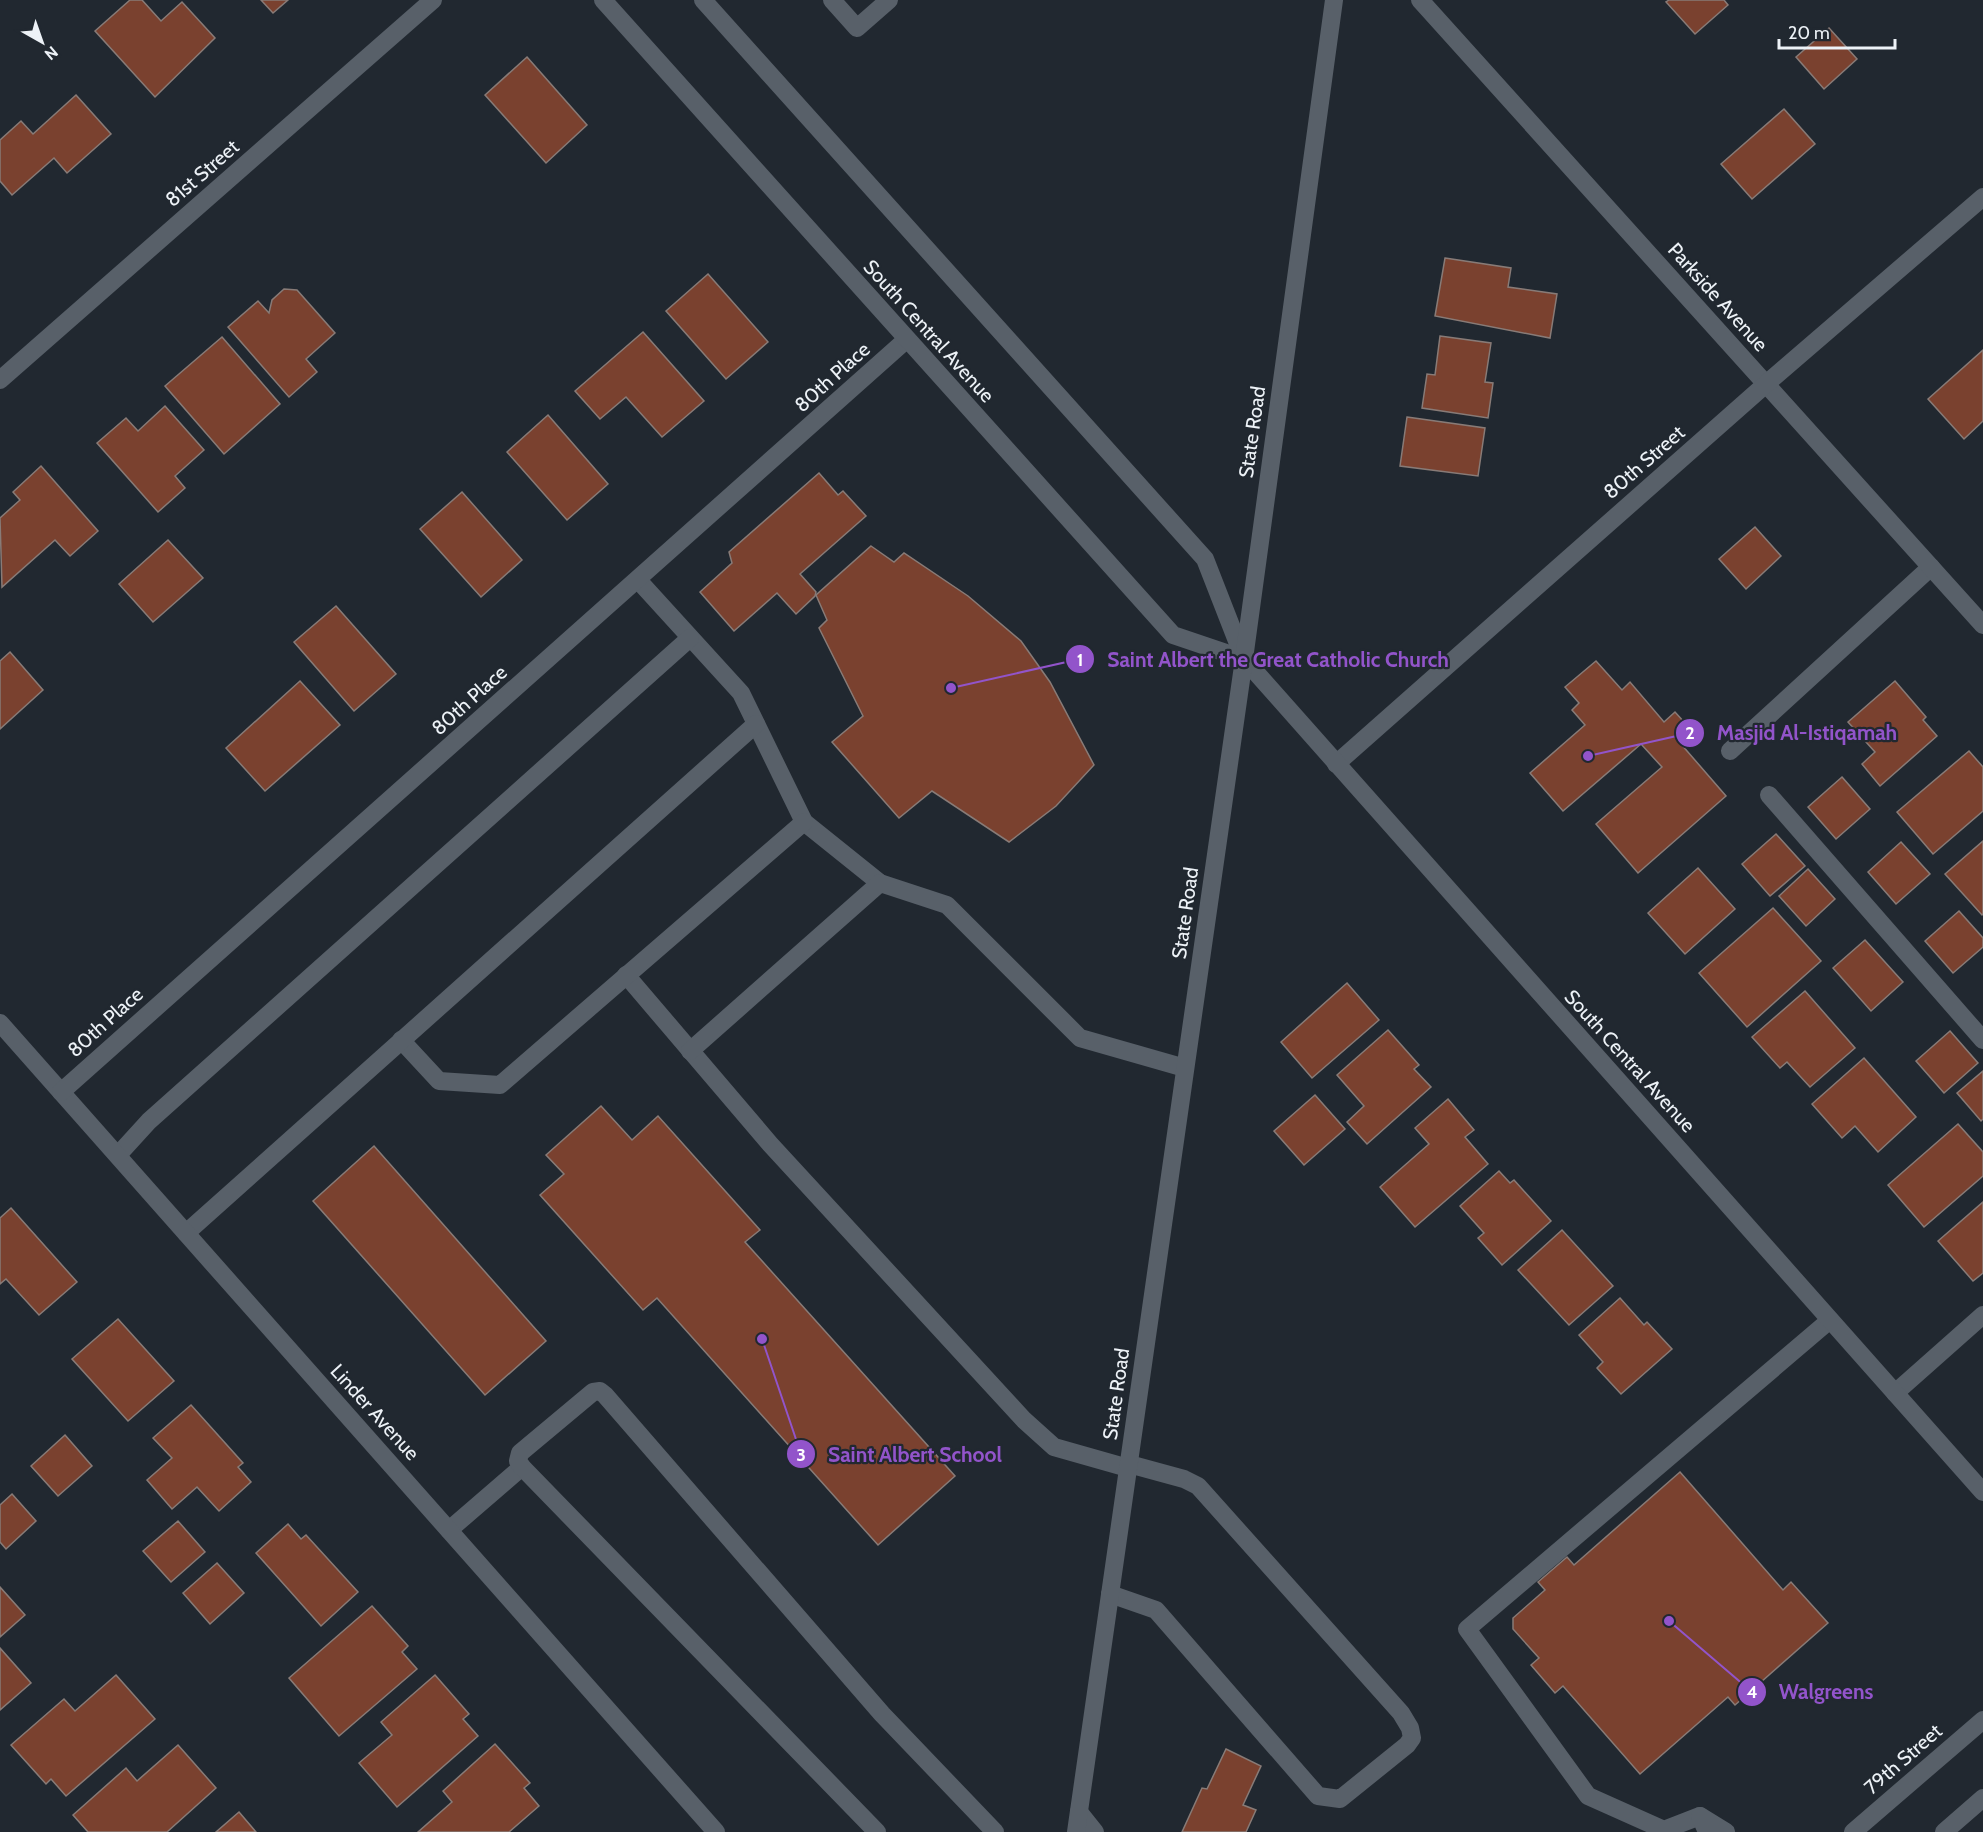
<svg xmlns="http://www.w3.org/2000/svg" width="1983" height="1832" viewBox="0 0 1983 1832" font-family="Cabin,sans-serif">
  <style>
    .building { fill: #7a412f; stroke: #887b77; stroke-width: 1.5 }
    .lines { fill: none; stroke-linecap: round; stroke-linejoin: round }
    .lane { stroke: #586069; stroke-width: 18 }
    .street { stroke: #586069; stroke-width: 18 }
    .secondary { stroke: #586069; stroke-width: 18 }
    .labels { text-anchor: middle; stroke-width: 4.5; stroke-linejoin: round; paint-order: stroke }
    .street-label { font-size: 20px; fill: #edf2f7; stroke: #212830 }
    .leader { fill: none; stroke: #9254ca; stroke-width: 2 }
    .callout-dot { fill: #9254ca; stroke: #212830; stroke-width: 2 }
    .mark-label { font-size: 18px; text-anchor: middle; font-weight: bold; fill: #fff }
    .callout-label { font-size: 21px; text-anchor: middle; font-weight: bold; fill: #9254ca; stroke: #212830; stroke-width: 4.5; stroke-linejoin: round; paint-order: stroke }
  </style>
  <rect width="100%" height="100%" fill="#212830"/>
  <g class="building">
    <path d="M130,0H142L161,21L182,2L215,38L155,97L95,31Z"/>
    <path d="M261,0H288L273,13Z"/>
    <path d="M1669,0H1724L1728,5L1695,34L1666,2Z"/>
    <path d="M1829,28L1857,59L1824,89L1796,57Z"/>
    <path d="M527,57L587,125L546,163L485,95Z"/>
    <path d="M76,95L111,134L67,173L54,158L12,195L0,181V140L21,121L33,134Z"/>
    <path d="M1784,109L1815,144L1752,199L1721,164Z"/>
    <path d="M1445,258L1511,268L1508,287L1557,294L1550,338L1435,316Z"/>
    <path d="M708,274L768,342L726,379L666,311Z"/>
    <path d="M284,289L297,290L335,333L306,359L317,372L289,397L228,327L258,301L269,313L272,300Z"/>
    <path d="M643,332L704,401L662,437L626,397L600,419L575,391Z"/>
    <path d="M1440,336L1491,343L1485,382L1493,383L1488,418L1422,408L1427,374L1435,375Z"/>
    <path d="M222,337L280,404L224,454L165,386Z"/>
    <path d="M1983,350V421L1964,439L1928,399Z"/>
    <path d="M165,406L204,450L175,476L185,488L158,512L97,443L126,418L138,431Z"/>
    <path d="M548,415L608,484L567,520L507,452Z"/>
    <path d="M1407,417L1485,428L1478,476L1400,466Z"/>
    <path d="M41,466L98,531L70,556L55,540L2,587L0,518L20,500L13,492Z"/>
    <path d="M819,473L838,495L843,491L866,516L800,574L816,592L815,596L796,614L777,593L734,631L700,592L732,563L729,552Z"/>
    <path d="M462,492L522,560L481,597L420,529Z"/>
    <path d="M1755,527L1781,556L1746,589L1719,559Z"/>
    <path d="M168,540L203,578L153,622L119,584Z"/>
    <path d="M871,546L894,562L904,553L968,596L1021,641L1050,682L1094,765L1056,806L1009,842L932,791L899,818L832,742L863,716L819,628L827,620L816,595Z"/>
    <path d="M336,606L396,674L354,711L294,642Z"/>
    <path d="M10,652L43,690L0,729V661Z"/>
    <path d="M1596,661L1622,690L1630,682L1664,722L1675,712L1694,733L1681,744L1726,796L1638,873L1596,824L1662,767L1641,744L1563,811L1530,773L1585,725L1572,710L1579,703L1565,687Z"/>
    <path d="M300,681L340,725L265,791L226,748Z"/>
    <path d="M1895,681L1926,717L1923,720L1937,736L1880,786L1862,764L1875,752L1848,722Z"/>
    <path d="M1969,751L1983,767V811L1933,854L1897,812Z"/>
    <path d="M1842,777L1870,809L1836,839L1808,807Z"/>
    <path d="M1776,834L1805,866L1770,896L1742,864Z"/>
    <path d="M1983,841V914L1982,915L1945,874Z"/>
    <path d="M1901,842L1930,874L1896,904L1868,872Z"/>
    <path d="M1698,868L1735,909L1685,954L1648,913Z"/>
    <path d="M1808,869L1835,899L1806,926L1779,896Z"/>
    <path d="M1773,908L1821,961L1747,1027L1699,973Z"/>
    <path d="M1959,911L1983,938V947L1953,973L1925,941Z"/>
    <path d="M1865,940L1903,982L1871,1011L1833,968Z"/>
    <path d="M1347,983L1379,1020L1312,1078L1281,1042Z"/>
    <path d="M1805,991L1855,1048L1810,1087L1787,1062L1780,1068L1752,1037Z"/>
    <path d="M1388,1030L1419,1065L1414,1069L1431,1087L1367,1144L1347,1122L1364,1106L1337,1075Z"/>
    <path d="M1950,1031L1978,1063L1944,1093L1916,1061Z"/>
    <path d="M1864,1058L1916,1117L1878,1152L1855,1126L1842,1138L1812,1104Z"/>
    <path d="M1983,1071V1119L1981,1121L1957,1093Z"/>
    <path d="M1315,1095L1345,1129L1304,1165L1274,1131Z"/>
    <path d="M1448,1099L1474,1130L1465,1137L1488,1164L1415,1227L1380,1187L1429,1144L1415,1128Z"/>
    <path d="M601,1106L632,1140L658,1116L760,1230L745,1242L955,1476L878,1545L657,1298L643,1310L540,1195L564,1174L546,1155Z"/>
    <path d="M1958,1124L1983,1152V1176L1924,1227L1888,1185Z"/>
    <path d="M374,1146L546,1341L485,1395L313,1201Z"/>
    <path d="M1499,1171L1510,1183L1514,1180L1551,1221L1502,1265L1478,1238L1484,1233L1460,1206Z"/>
    <path d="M1983,1202V1273L1973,1281L1938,1241Z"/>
    <path d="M11,1208L77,1282L39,1315L6,1279L0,1284V1218Z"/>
    <path d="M1562,1230L1613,1286L1569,1325L1518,1270Z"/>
    <path d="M1620,1298L1644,1325L1647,1322L1672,1349L1621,1394L1597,1368L1603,1362L1579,1335Z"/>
    <path d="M118,1319L174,1381L128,1421L72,1359Z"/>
    <path d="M191,1405L243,1463L238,1467L251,1482L219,1511L197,1487L172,1509L147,1480L172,1458L153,1438Z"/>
    <path d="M65,1435L92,1466L58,1496L31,1466Z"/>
    <path d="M1680,1472L1783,1590L1791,1582L1828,1623L1735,1705L1728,1697L1640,1774L1563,1686L1555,1693L1531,1665L1539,1658L1513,1629V1618L1545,1590L1538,1582L1567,1557L1574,1565Z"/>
    <path d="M12,1494L36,1521L6,1549L0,1542V1505Z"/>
    <path d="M178,1521L205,1552L171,1582L143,1551Z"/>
    <path d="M288,1524L301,1539L306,1535L358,1592L321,1626L256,1553Z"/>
    <path d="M217,1563L244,1593L210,1624L183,1593Z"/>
    <path d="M0,1587L25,1615L0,1637Z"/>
    <path d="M372,1606L408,1646L402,1652L417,1669L339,1736L289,1678Z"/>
    <path d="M0,1648L31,1683L0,1710Z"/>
    <path d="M116,1675L155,1719L66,1796L51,1779L46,1784L11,1745L64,1699L75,1711Z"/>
    <path d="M435,1675L469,1714L463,1719L478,1736L397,1807L359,1763L392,1735L381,1722Z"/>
    <path d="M495,1744L530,1783L524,1788L539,1806L509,1832H418L452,1802L443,1791Z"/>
    <path d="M178,1745L216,1788L167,1832H88L73,1815L126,1768L137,1781Z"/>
    <path d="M1226,1749L1261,1766L1243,1805L1256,1810L1246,1832H1182L1202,1788L1207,1789Z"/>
    <path d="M239,1812L256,1832H216Z"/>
  </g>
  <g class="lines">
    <g class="lane">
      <path d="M832,0L857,28L889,0"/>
      <path d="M638,580L741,693L804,822L880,883"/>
      <path d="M1730,751L1931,567"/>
      <path d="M1769,795L1983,1040"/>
      <path d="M626,975L770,1144L1024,1420L1054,1447L1128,1468"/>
      <path d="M401,1040L439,1081L500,1085L804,822"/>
      <path d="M690,1051L880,883L947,905L1080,1038L1185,1068"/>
      <path d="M118,1155L149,1121L690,638"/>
      <path d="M186,1233L756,724"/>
      <path d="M1895,1393L1983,1315"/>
      <path d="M449,1530L522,1467"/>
      <path d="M1110,1594L1156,1610L1318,1796L1340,1799L1407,1745L1412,1738L1410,1728L1401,1713L1198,1486L1184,1479L1129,1464"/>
      <path d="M1079,1812L1095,1832"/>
      <path d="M1700,1816L1664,1830L1588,1796L1467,1629L1830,1320"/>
      <path d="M877,1832L522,1467L518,1461L520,1453L593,1392L600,1391L605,1395L882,1714L995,1832"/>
      <path d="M1707,1832L1700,1816L1726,1832"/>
    </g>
    <g class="street">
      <path d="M1420,0L1983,625"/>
      <path d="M0,380L433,0"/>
      <path d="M1336,764L1766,384L1983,197"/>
      <path d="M0,1023L716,1832"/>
      <path d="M61,1092L906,340"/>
    </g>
    <g class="secondary">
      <path d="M603,0L1173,635L1244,659"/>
      <path d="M703,0L1205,559L1244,659L1983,1492"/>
      <path d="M1076,1832L1244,659L1334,0"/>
      <path d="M1853,1832L1983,1720"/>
      <path d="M1944,1832L1983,1798"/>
    </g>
  </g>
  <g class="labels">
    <g class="street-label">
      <text transform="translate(202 173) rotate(-41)" y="7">81st Street</text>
      <text transform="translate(1718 297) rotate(48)" y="7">Parkside Avenue</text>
      <text transform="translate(929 331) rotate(48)" y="7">South Central Avenue</text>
      <text transform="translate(832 377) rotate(-42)" y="7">80th Place</text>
      <text transform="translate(1252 432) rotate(-82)" y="7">State Road</text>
      <text transform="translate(1644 462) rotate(-41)" y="7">80th Street</text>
      <text transform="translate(469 700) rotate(-42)" y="7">80th Place</text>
      <text transform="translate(1185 913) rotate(-82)" y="7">State Road</text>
      <text transform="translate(105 1022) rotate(-42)" y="7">80th Place</text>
      <text transform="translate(1630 1061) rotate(48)" y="7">South Central Avenue</text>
      <text transform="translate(1116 1394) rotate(-82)" y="7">State Road</text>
      <text transform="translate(375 1412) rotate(48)" y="7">Linder Avenue</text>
      <text transform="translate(1903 1759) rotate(-41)" y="7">79th Street</text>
    </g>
  </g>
  <path class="leader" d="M951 688L1080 659M1588 756L1690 733M762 1339L801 1454M1669 1621L1752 1692"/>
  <g class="callout-dot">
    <circle cx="951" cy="688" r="6"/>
    <circle cx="1588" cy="756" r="6"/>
    <circle cx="762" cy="1339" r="6"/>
    <circle cx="1669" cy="1621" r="6"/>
    <circle cx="1080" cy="659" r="15"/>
    <circle cx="1690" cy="733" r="15"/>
    <circle cx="801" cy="1454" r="15"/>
    <circle cx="1752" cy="1692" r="15"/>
  </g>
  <g class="mark-label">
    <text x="1080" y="666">1</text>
    <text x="1690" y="739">2</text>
    <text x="801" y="1461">3</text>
    <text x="1752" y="1698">4</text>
  </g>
  <g class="callout-label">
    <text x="1278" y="667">Saint Albert the Great Catholic Church</text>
    <text x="1807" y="740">Masjid Al-Istiqamah</text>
    <text x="915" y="1462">Saint Albert School</text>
    <text x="1826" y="1699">Walgreens</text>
  </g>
  <g transform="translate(42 42) rotate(140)" stroke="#212830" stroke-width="4.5" paint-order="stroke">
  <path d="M0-4.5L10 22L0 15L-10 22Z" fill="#edf2f7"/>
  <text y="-9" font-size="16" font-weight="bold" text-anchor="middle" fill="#edf2f7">N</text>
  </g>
  <path d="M1779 39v9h116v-9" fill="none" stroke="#edf2f7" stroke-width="3"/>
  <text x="1788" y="39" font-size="18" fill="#edf2f7" stroke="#212830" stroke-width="4.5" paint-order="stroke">20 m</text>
</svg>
